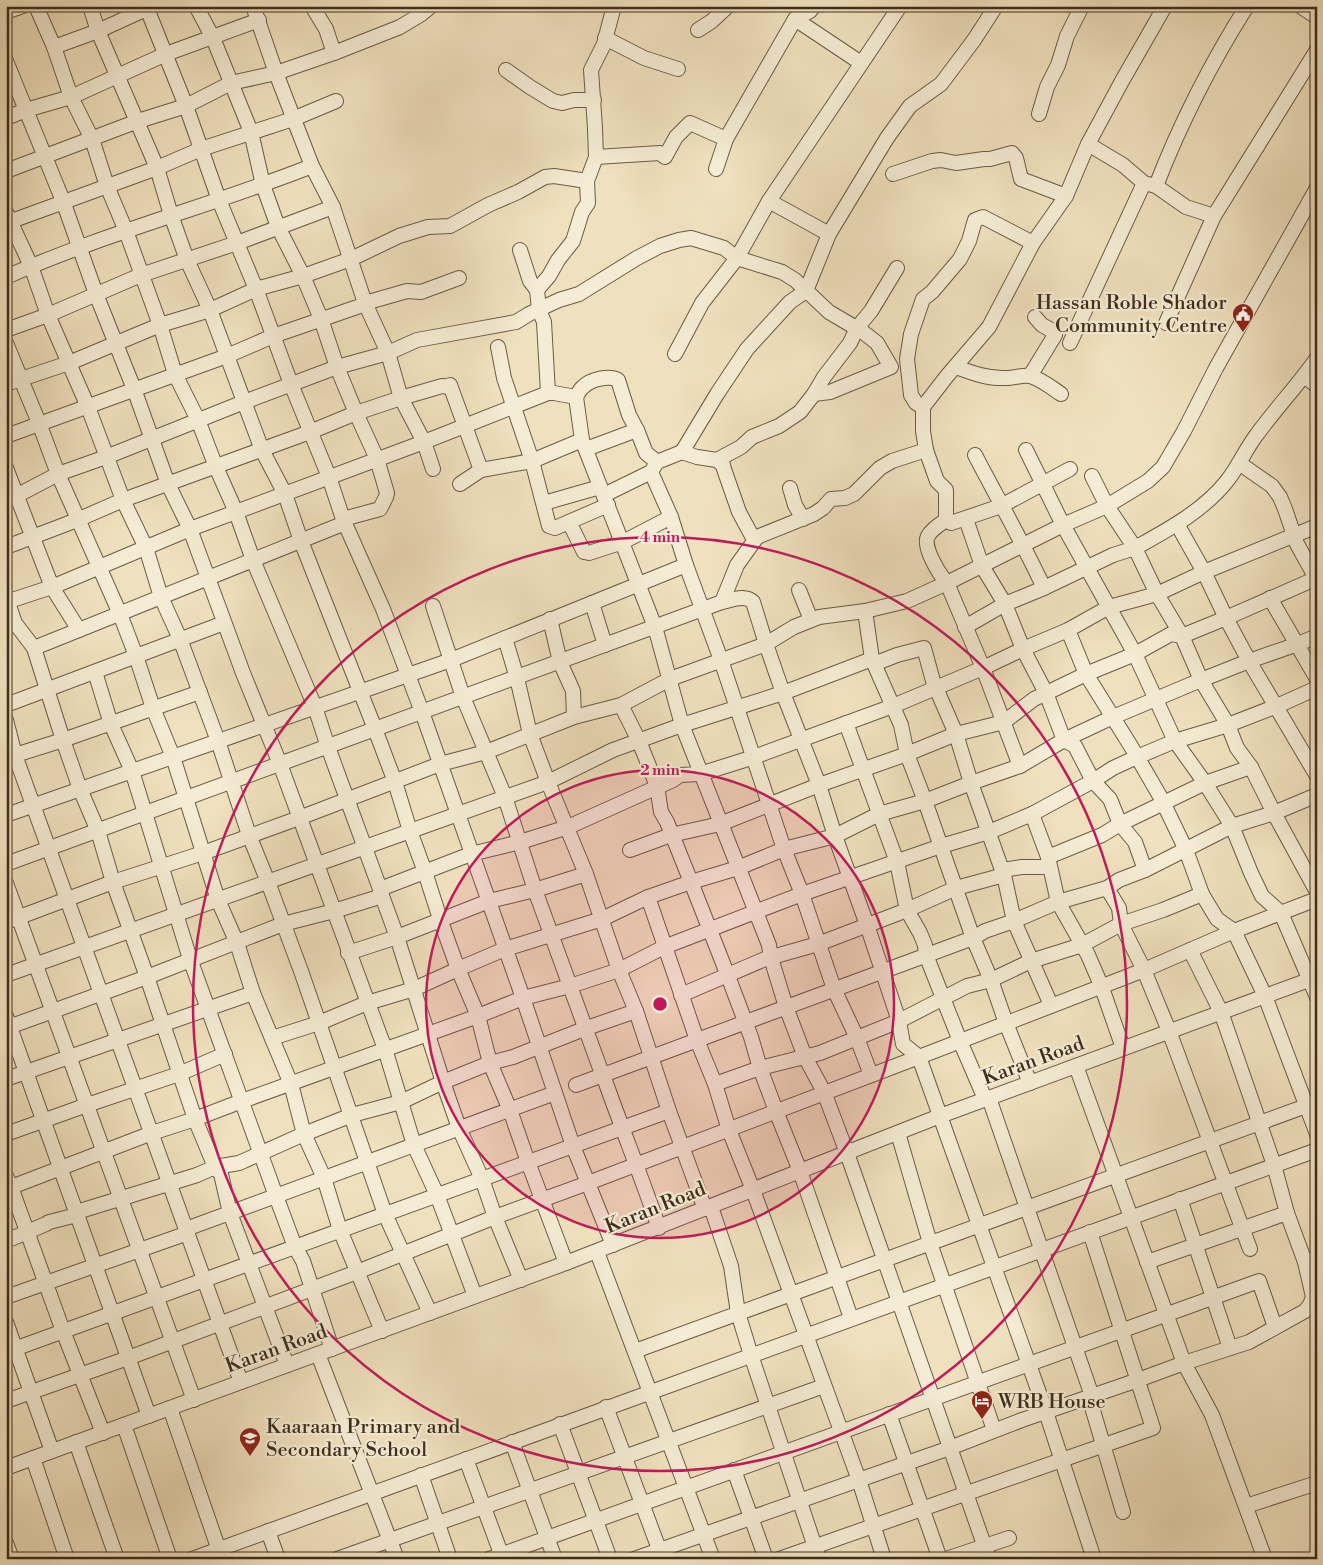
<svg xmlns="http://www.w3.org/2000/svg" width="1323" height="1565" viewBox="0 0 1323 1565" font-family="'Libre Bodoni',serif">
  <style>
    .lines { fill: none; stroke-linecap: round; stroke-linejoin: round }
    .minor-casing { stroke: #6a5b45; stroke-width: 16 }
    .minor { stroke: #f5ecd5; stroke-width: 14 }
    .ring { fill: none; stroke: #c2185b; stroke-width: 2.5 }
    .labels { text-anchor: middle; stroke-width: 4.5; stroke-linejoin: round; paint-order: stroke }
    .poi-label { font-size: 20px; fill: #3e2e1d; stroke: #f5ecd5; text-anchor: start }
    .street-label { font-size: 20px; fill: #3e2e1d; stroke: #f5ecd5 }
    .centre { fill: #c2185b; stroke: #f5ecd5; stroke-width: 2.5 }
    .ring-label { font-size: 15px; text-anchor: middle; font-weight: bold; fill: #c2185b; stroke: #f5ecd5; stroke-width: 4.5; stroke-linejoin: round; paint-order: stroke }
  </style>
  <rect width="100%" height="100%" fill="#f0e1be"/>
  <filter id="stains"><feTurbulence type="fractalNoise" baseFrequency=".004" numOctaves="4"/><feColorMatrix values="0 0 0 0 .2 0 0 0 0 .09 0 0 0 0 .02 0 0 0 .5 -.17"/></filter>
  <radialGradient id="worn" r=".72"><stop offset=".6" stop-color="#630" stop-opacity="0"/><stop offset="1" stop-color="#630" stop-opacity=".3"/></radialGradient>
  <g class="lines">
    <g class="minor-casing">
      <g id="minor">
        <path d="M36,6L54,47L71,97L92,139L107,186L126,231L160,325L175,374L198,420L216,467L236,512L253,560L315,707L328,747L380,889"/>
        <path d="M90,6L98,31L157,168L171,215L187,260L210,310L262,450L285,494L301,541L375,729L395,782L410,831L425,872L440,919L458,969L478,1016L490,1063L510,1110L528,1162L566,1263"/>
        <path d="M146,6L186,106L219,200L256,289L291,384L329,477L343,519L383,609L422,712L523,998L573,1146L613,1245"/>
        <path d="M196,6L213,38L251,132L263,185L278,227L303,276L321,319L337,367L356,413L377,459L387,493L386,497L380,509L343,519"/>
        <path d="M253,6L276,73L312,166L333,207L365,303L388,353L401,398L424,442L433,469"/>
        <path d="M312,6L326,29L334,53"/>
        <path d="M1300,6L1317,17"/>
        <path d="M6,12L23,6"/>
        <path d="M795,19L861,63"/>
        <path d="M698,30L712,21L728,6"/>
        <path d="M605,38L644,58L678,69"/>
        <path d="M54,47L98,31L153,6"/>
        <path d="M6,61L63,201L96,294L134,389L168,484L190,529L243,673L280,764L385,1049L414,1145L437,1195L475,1296"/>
        <path d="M506,70L530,87L553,101L562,103L574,100H594"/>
        <path d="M1039,114L1047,87L1058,65L1067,36L1082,6"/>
        <path d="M6,118L26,110L71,97L166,54L259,20"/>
        <path d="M1088,144L1123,165L1144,183L1156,186L1186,207L1214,216"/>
        <path d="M596,157L660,153L665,157L676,137L690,123L726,139"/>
        <path d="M716,169L726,139L795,19L810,11L814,6"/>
        <path d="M6,171L138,121L186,106L231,83L276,73L334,53L400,27L420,15L431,6"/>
        <path d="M893,174L932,161L941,160L956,163L984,159H990L1012,153L1016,158L1021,179L1066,196"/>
        <path d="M1156,186C1180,124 1211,63 1247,6"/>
        <path d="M769,201L829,234"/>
        <path d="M6,212L31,266L48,315L88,407L123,500L146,548L161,597L180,639L218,741L249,835L268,882L301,971L385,1214L430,1313"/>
        <path d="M6,223L157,168L201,149L293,119L336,101"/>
        <path d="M520,250L530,281L537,290L539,310L544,322L548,393"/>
        <path d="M6,277C105,233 211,206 312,166"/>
        <path d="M537,290L549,276L558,260L573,241L582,212L588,203L587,181L596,157L595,128L591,70L604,44L614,6"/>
        <path d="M365,303L407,291L421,292L459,278"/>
        <path d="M1166,323L1214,216L1317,50"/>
        <path d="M6,330L48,315L141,275L237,243L333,207"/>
        <path d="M6,343L39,423L58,474L120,614L136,656L153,708L173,757L218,900L237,943L253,993L291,1084L304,1134L324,1178L340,1230L382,1331"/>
        <path d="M1070,343L1144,183"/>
        <path d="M498,347L504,378L532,461L549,526L555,528L608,505"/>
        <path d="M675,354L702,303L737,258L769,201L900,6"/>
        <path d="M956,367C972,373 989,379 1006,378C1014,378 1022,375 1030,376C1041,379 1052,388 1061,394"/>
        <path d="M1030,376L1055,335L1053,331L1042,325L1035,317"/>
        <path d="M1304,376L1317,386"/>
        <path d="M6,384L69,363L160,325L210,310L256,289L303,276L351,259L399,236L428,227L450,226L488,205L518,192L545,177L554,176L587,181"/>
        <path d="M923,407L916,403L911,395L907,359L911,334L923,299L932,292L960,259L969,241L975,220L983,217L1033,243"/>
        <path d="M6,436L227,356L273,336L366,304"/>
        <path d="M586,449L637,430"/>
        <path d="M1026,450L1063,525L1135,654L1175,741L1205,783L1232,826L1251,873L1262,896L1281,913L1317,997"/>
        <path d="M682,452L717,394L747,349L790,302L806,291L829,234L887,138L910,106L941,84L974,40L996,6"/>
        <path d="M975,455C998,499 1023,543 1044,588"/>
        <path d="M717,460L723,465L724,469L739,512L752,536L757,537L814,514L823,508L831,499L845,498L854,494L880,468L892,461L926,450"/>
        <path d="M657,462L646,453L637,430L629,415L618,380C609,375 591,379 583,387C580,389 578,394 576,397L582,440L655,627L682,725L769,945L771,958L786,1007L805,1057L824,1092L847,1153L989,1559"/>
        <path d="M1239,463L1272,486L1280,497L1285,509L1297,544L1317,580"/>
        <path d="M6,468L52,587L79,630"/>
        <path d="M1070,469L1001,506L951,523L946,520C940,524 931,530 928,536C922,547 940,575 947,583L1063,525L1107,506L1148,481L1163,467L1184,431L1216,368L1317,188"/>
        <path d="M651,472L671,517L686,565L721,660L784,849L802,894L834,989L857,1038L871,1075"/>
        <path d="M460,484L481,470L532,461L582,440"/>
        <path d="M790,488L795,505L803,519"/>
        <path d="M604,495L651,472L657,462L682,452L697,457L717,460L741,447L752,437L779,426L800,412L814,394L824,377L850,343L857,328L871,311L897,268"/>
        <path d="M6,499L16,496L58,474L106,457L244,402L337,367L388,353L417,340L516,322L529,314L559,300L579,294L637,258L660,246L679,240L691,238L724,248L737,258L782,272L795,280L829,312L863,332L877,343L891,367L830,392L814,394"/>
        <path d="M544,503L600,487"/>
        <path d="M966,519L982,566L1005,604L1023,649L1046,693L1064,740L1075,746L1093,781L1110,799L1120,824L1135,842L1145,870"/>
        <path d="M946,520V490L937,481L926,450L923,431V407L947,376L989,327L1033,243L1066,196L1088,144L1122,81L1165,6"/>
        <path d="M569,522L584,552L589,553L623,542L671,517"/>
        <path d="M1177,524L1204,572L1226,618L1249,661L1317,776"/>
        <path d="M6,547L77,520L123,500L310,432L356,413L401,398L442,386L449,387L450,385L481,470"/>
        <path d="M799,590L811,620"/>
        <path d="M6,597L15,623L34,648L63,740L80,789L98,831L113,882L147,977L195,1119L215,1167L221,1174L230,1213L287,1365"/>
        <path d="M1270,598L1317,679"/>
        <path d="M6,602L52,587L190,529L424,442L548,393H554L576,397"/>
        <path d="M722,602L737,565L757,537"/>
        <path d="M592,603L605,645"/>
        <path d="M433,606L463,697L505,797L535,890L601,1071L603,1075C621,1126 641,1176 659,1228"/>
        <path d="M865,611L872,659L901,725L907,754L925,801L973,938L991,980L1006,1023L1030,1083"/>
        <path d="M550,619L560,662L573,691L574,717"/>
        <path d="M965,627L1005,604L1044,588L1113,555L1135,548L1107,506L1092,476"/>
        <path d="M1068,630L1086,674L1132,748L1161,798L1186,850L1202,894L1217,919L1234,931L1265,996L1317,1134"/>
        <path d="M1317,636L1298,644L1249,661L1201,680L1228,725L1237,748L1251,767L1274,813L1317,892"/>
        <path d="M505,638L517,678L530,734L548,782L586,874L619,970L636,1011L669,1111L705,1209"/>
        <path d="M34,648L345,523"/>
        <path d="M874,664L897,655L924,648L933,681L956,734L971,783L1002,870"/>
        <path d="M95,672L111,724L132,771L190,959L276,1196L295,1247L303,1261L332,1349"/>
        <path d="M6,705L224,623"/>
        <path d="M621,705L639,741L657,786L661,812L667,822L691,882L728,976L751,1037L760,1068L776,1111L800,1171L851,1318"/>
        <path d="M6,720L15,755L241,1382"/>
        <path d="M846,723L897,862L907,910L920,933L925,945L926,955L960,1041L985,1099"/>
        <path d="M9,757L63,740L200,692"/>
        <path d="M1032,814L1048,857L1058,902L1088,955L1101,985L1123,1048"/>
        <path d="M6,815L451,660L686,565"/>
        <path d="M630,850L671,835L720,824L819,785L907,754L956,734L1004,722L1034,699L1086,674L1135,654L1171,634L1182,636L1226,618L1317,578"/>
        <path d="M1048,857L1102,835L1120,824L1205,783L1251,767"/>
        <path d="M6,864L722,602C732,600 745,594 753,602L766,644L794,627L819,617L865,611L907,601L947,583L983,668L1023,649L1068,630L1109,607L1157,594L1135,548C1169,529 1203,511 1227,481C1239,466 1246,448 1258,433C1277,407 1299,384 1317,358"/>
        <path d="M1004,875L1014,921L1051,1005"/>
        <path d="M6,883L194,1400"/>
        <path d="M1107,888L1119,908L1121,924L1144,970L1169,1031L1250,1249"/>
        <path d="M382,896L397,937L443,1082L459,1128L482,1179L495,1217L521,1280"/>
        <path d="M648,897L697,1040L715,1084L729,1130L753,1190L859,1480L884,1559"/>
        <path d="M6,922L113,882L203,853L299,818L440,764L486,752L574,717L621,705L670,679L766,644L783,693L819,785L835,836L867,925L899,1021L903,1044L919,1057L1046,1412L1094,1559"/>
        <path d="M348,953L397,937L489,901L535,890L586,874"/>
        <path d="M6,975L548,782L613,750L682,725L783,693L872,659"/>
        <path d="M681,995L765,959L818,944L907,910L956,888L1004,875L1002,870L1022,867H1050"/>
        <path d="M6,1016L149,1416"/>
        <path d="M6,1028L147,977L283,924L334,911L382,896L380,889L471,854L520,842L568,827L673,780L680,775L700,774L754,757L893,706L983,668L1020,766"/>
        <path d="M272,1038L319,1023L367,1003L414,989L458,969L505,949L602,919L648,897L691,882L738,868L784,849L835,836L879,814L925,801L971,783L1020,766L1064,740L1113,717L1201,680L1182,636L1157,594L1204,572L1317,526"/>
        <path d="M1076,1066L1184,1363L1212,1415L1265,1559"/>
        <path d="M6,1079L253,993"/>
        <path d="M715,1084L760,1068L820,1053L899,1021L967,986L991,980L1031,961L1082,945L1121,924L1163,910L1202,894"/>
        <path d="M576,1085L973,938L985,931L1014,921L1058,902L1107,888L1119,880L1145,870L1232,826L1274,813L1317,795"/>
        <path d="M989,1098L1092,1396"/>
        <path d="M898,1133L930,1243L994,1430"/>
        <path d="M6,1134L87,1105L179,1074L225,1054"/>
        <path d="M6,1176L11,1187L63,1331L103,1433"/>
        <path d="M6,1189L152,1133L195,1119L242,1101L478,1016L523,998L570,986L619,970L664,947L802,894L941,846L989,832L1032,814L1093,781L1113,768L1137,757L1175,741L1228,725L1277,706L1317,688"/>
        <path d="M1180,1199L1230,1348"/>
        <path d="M711,1207L731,1266L738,1313L751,1355L819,1559"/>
        <path d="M186,1229L555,1093"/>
        <path d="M6,1241L46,1224L49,1222L77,1215L80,1211L197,1175L215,1167L239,1163L304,1134L352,1115L401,1102L443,1082L490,1063L513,1057L584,1029L636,1011"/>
        <path d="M597,1252L713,1559"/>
        <path d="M1147,1262L1287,1213"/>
        <path d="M1305,1262L1317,1258"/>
        <path d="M6,1297L188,1233"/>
        <path d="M6,1322L52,1451"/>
        <path d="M635,1351L1317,1102"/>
        <path d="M6,1352L669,1111"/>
        <path d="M318,1354L397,1559"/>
        <path d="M1089,1397L1123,1512"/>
        <path d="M6,1401L128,1358L357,1272L495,1217L588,1183L919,1057L1144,970L1234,931L1317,899"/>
        <path d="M606,1407L662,1557"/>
        <path d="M170,1408L222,1559"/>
        <path d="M889,1414L940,1559"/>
        <path d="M560,1424L610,1559"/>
        <path d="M124,1425L170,1559"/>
        <path d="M76,1442L117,1559"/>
        <path d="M512,1442L555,1559"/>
        <path d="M33,1458L67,1559"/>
        <path d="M466,1459L503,1559"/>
        <path d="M6,1468L566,1263L940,1116L1317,977"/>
        <path d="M734,1470L766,1559"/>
        <path d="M421,1475L450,1559"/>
        <path d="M1246,1506L1317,1483"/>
        <path d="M268,1531L278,1559"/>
        <path d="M6,1543L12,1559"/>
        <path d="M192,1559L1317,1150"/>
        <path d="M337,1559L824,1386"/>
        <path d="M489,1559L1259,1281L1275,1327"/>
        <path d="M634,1559L947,1449L1022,1420L1138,1380L1184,1363L1249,1342L1305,1311L1310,1305L1313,1297L1305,1262L1287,1213L1274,1165L1221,1012L1190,950"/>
        <path d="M779,1559L1153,1428L1090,1232"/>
        <path d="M946,1559L1009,1538"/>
      </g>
    </g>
    <use href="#minor" class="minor"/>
  </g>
  <circle cx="660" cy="1004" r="234" fill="#c2185b" fill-opacity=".12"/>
  <g class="ring">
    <circle cx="660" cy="1004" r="234"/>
    <circle cx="660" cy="1004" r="467"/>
  </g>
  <defs>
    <g id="civic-pin" transform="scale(1.125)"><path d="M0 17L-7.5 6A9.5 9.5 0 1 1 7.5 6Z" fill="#8f2418" stroke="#f5ecd5"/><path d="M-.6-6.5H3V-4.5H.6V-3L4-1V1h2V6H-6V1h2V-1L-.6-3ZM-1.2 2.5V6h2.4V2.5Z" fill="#fff"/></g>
    <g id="hotel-pin" transform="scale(1.125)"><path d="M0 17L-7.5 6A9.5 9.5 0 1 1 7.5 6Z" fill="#8f2418" stroke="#f5ecd5"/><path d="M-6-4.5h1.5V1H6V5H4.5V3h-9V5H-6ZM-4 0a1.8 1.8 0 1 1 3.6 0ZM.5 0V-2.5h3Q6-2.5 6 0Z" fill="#fff"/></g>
    <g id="school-pin" transform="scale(1.125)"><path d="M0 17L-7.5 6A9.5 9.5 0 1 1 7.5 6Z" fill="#8f2418" stroke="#f5ecd5"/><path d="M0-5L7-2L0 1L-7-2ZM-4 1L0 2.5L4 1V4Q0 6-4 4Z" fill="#fff"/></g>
  </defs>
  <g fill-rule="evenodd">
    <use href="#civic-pin" x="1243" y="314"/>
    <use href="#hotel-pin" x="982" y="1401"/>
    <use href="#school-pin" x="250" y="1438"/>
  </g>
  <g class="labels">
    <g class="poi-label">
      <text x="1227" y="309" text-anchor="end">Hassan Roble Shador<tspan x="1227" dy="23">Community Centre</tspan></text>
      <text x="998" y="1408">WRB House</text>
      <text x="266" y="1433">Kaaraan Primary and<tspan x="266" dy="23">Secondary School</tspan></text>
    </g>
    <g class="street-label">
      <text transform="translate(1033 1060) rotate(-20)" y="7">Karan Road</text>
      <text transform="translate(655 1207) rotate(-22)" y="7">Karan Road</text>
      <text transform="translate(276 1348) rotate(-20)" y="7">Karan Road</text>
    </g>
  </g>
  <circle cx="660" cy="1004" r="8" class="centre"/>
  <g class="ring-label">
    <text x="660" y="542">4 min</text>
    <text x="660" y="775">2 min</text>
  </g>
  <rect width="1323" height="1565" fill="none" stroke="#f0e1be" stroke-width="25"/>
  <rect x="8" y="8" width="1308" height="1550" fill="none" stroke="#3e2e1d" stroke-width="2.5"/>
  <rect x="12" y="12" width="1298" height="1540" fill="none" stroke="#3e2e1d"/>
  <rect width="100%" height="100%" filter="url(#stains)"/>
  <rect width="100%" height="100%" fill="url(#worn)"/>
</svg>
